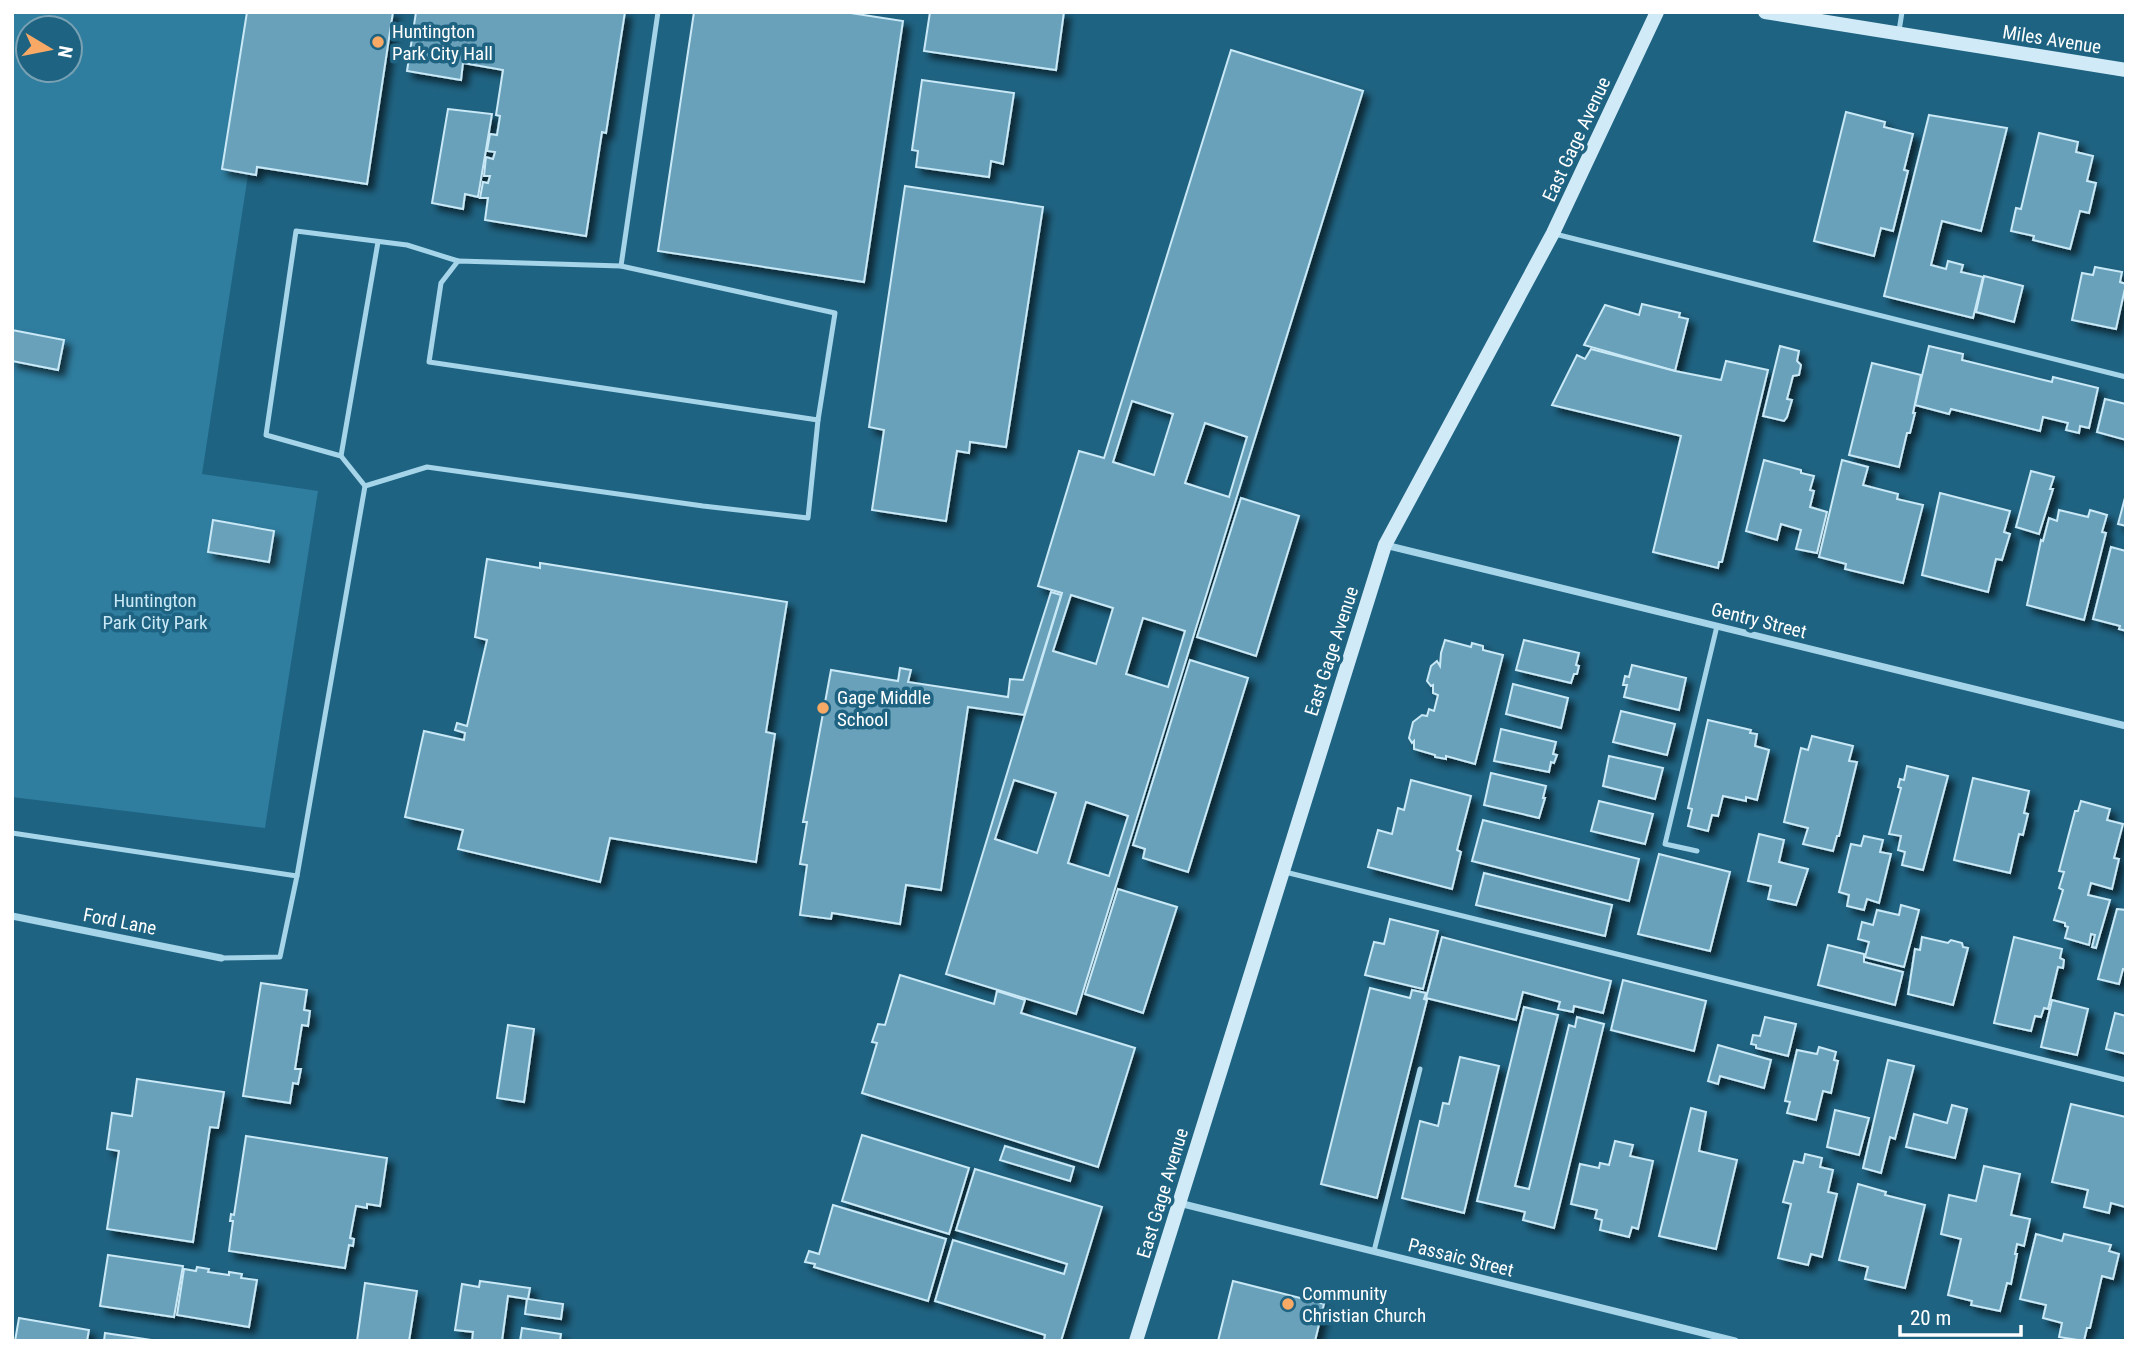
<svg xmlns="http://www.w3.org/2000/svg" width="2138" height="1353" viewBox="0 0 2138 1353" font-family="'Roboto Condensed',sans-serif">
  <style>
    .green { fill: #2f7d9f; fill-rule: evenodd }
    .building { fill: #69a1bb; stroke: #cae9f7; stroke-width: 2; fill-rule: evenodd; filter: url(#shadow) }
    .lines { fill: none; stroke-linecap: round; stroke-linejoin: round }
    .lane { stroke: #a6d4e9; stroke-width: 5 }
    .street { stroke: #a6d4e9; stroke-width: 7 }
    .secondary { stroke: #d0ebf7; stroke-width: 14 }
    .poi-dot { fill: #f7a965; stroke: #1f6382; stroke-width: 2.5 }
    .labels { text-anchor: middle; stroke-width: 7; stroke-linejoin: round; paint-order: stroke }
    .poi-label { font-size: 19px; fill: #fff; stroke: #1f6382; text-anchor: start }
    .street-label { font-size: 19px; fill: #fff; stroke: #1f6382 }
    .park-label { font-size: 19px; fill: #cae9f7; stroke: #1f6382 }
  </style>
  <defs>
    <filter id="shadow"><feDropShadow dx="6" dy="6" stdDeviation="3.5" flood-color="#0009"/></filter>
  </defs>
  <rect width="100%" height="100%" fill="#1f6382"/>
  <path class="green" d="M12,12H273L202,474L318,491L265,828L12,797ZM28,28H70V70H28Z"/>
  <g class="building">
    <path d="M247,12H393L367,184L257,167L256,175L222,169Z"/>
    <path d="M416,12H625L606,133L602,132L586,236L485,220L488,198H480L483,182L488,183L490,176H484L486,157L493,159L495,152L487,151L490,134L497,135L500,116L496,115L503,70L463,63L461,80L407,71Z"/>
    <path d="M694,12H844L903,21L864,282L658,251Z"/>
    <path d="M930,12H1064L1056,70L924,51Z"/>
    <path d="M1231,50L1363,91L1076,1014L946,974L1062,593L1038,586L1079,451L1104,458ZM1132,401L1173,414L1154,475L1113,462ZM1205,423L1247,437L1229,497L1185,483ZM1071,595L1113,608L1096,664L1053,651ZM1143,618L1185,631L1168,687L1126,674ZM1014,780L1056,793L1037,853L995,839ZM1086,802L1128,816L1109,876L1068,863Z"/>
    <path d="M922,80L1014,93L1003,164L991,161L989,177L916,167L918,151L912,150Z"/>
    <path d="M448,109L492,114L478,197L465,194L463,209L432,203Z"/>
    <path d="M1846,112L1885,122L1884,127L1913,134L1904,170L1908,171L1893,231L1881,228L1874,256L1814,241Z"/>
    <path d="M1929,115L2007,128L1981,231L1942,221L1931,265L1946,269L1948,261L1963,265L1961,272L1983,277L1973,318L1884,296Z"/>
    <path d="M2039,133L2078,142L2076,152L2093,156L2087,181L2096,183L2089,213L2080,211L2070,249L2033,240L2034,236L2011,231L2016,208L2021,209Z"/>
    <path d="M905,186L1043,207L1006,447L970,442L969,453L957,451L946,521L872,510L884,430L869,427Z"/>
    <path d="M2095,267L2122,272L2120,282L2126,284L2116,329L2072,320L2082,273L2093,275Z"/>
    <path d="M1984,276L2023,286L2014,322L1976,312Z"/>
    <path d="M1642,304L1680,313L1679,317L1688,319L1675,371L1584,345L1605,305L1639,315Z"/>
    <path d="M12,330L64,340L58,370L12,361Z"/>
    <path d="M1780,346L1799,351L1797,361L1801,365L1799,375L1793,376L1787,399L1792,400L1787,417L1784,421L1763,416Z"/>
    <path d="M1929,346L1963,354L1962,360L2052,382L2053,377L2098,388L2089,428L2080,426L2079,433L2066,430L2068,423L2043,417L2040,431L1951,409L1949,414L1915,405Z"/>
    <path d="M1591,349L1675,371L1721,380L1726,361L1768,370L1722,562H1719L1718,568L1653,552L1681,436L1552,405L1577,355L1585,359Z"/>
    <path d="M1872,363L1921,375L1913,413H1915L1910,433H1907L1899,467L1849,455Z"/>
    <path d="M2105,399L2126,404V440L2097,432Z"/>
    <path d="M1764,460L1801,470V473L1814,476L1810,490L1814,491L1810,507L1827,512L1817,553L1796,549L1801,530L1781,524L1777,540L1746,531Z"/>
    <path d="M1842,460L1868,467L1863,485L1898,494L1897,499L1923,505L1903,583L1845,569L1846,564L1819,557Z"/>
    <path d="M2031,471L2054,477L2050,489H2053L2039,534L2016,527Z"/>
    <path d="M1940,493L2010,511L2004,532L2010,534L2002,560L1996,559L1988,592L1922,575Z"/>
    <path d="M2126,494V526L2118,524Z"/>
    <path d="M1241,498L1299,516L1256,656L1197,637Z"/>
    <path d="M2059,510L2088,517L2090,510L2107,515L2102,532L2106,533L2084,620L2027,605L2041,540L2043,541L2049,518L2057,521Z"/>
    <path d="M213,520L274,531L269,562L208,552Z"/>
    <path d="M2111,547L2126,551V631L2119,629L2120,626L2093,619Z"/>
    <path d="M487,559L540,568V563L787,602L766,732L775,734L756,862L610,838L600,882L458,849L463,830L405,817L424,731L464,740L465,733L455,730L457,723L467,726L487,640L475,637Z"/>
    <path d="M1051,592L1061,595L1024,715L968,707L941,890L906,885L900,924L832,913L831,919L800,915L807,865L800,864L807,822H803L831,670L898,681L900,668L911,670L908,682L1008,697L1010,679L1023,680Z"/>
    <path d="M1445,640L1471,647L1472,643L1483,646V650L1503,655L1475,764L1446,756V759L1435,757V755L1414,749V741L1412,743L1409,738L1413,722L1422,715L1427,716L1429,709L1434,711L1438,695L1433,693V685L1431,686L1427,681L1431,666L1437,661L1440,666L1441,653Z"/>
    <path d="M1524,640L1579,653L1576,665L1579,666L1577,674H1574L1571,683L1516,670Z"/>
    <path d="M1190,660L1248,678L1188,872L1143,858L1145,849L1133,845Z"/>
    <path d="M1632,665L1686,678L1679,710L1624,697L1627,685H1623L1625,676L1629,677Z"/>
    <path d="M1513,684L1568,698L1561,728L1506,714Z"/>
    <path d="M1621,711L1675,724L1667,755L1613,742Z"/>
    <path d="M1708,720L1751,730L1750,733L1757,734L1755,746L1769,750L1757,800L1746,797V801L1723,796L1718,816L1712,815L1708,831L1688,826L1692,809L1688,808Z"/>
    <path d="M1501,729L1556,742L1553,754L1557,755L1554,763L1551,762L1549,772L1494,761Z"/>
    <path d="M1812,736L1853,746L1849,761L1857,762L1839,836H1837L1833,851L1803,844L1808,828L1784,822L1801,748L1808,750Z"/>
    <path d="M1609,756L1663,768L1655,799L1603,786Z"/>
    <path d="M1907,766L1948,776L1923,870L1902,865L1905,852L1898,850L1901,836L1889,834L1901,788L1898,787L1900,779L1904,780Z"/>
    <path d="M1491,773L1546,786L1543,798H1545L1539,818L1484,805Z"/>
    <path d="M1973,778L2029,791L2024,813L2028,814L2023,835L2019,834L2010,873L1954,860Z"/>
    <path d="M1411,780L1471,796L1457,850L1461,852L1452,889L1368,867L1378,830L1392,834L1398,808L1404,810Z"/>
    <path d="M1599,801L1653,814L1645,844L1591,831Z"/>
    <path d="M2081,801L2110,809L2107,820L2123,824L2114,858L2119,859L2112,889L2091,883L2088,895L2110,900L2096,948L2092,947L2095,935L2091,934L2089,945L2065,938L2068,927L2065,926V923L2054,920L2063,890L2059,888L2064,872L2059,871L2075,811H2078Z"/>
    <path d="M1483,820L1639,859L1629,901L1472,861Z"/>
    <path d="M1759,834L1784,840L1779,862L1808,869L1796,905L1768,899L1771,886L1748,881Z"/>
    <path d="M1864,836L1883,840L1880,852L1891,854L1879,903L1867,899L1864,910L1847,906L1849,895L1839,892L1851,844L1861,846Z"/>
    <path d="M1659,854L1730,872L1710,951L1638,934Z"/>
    <path d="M1484,873L1612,905L1605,936L1476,905Z"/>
    <path d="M1118,889L1177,907L1143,1013L1085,994Z"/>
    <path d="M1901,905L1919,910L1904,967L1865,957L1869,942L1858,939L1862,922L1873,925L1877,910L1899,915Z"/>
    <path d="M2117,909L2126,910V970L2123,969L2119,984L2098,979Z"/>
    <path d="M1390,919L1438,931L1423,989L1365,975L1374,942L1384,944Z"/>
    <path d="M1442,937L1611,981L1603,1013L1574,1006L1573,1012L1558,1009L1560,1002L1523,992L1516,1020L1426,998Z"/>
    <path d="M1922,937L1948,943L1951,940L1962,943L1963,947L1968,948L1953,1005L1908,994L1915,949L1920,950Z"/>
    <path d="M2014,937L2062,949L2060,958L2064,960L2063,968L2058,967L2048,1009L2044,1008L2041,1017L2035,1016L2031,1031L1994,1023Z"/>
    <path d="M1828,945L1864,954V962L1903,972L1895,1005L1818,985Z"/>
    <path d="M900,975L994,1004L997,991L1025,1000L1021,1013L1135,1048L1098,1167L862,1093L877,1043L872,1042L878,1024L885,1025Z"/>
    <path d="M1623,980L1706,1001L1694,1051L1611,1030Z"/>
    <path d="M261,983L307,990L304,1010L310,1011L308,1026L302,1025L295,1069H301L298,1084L293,1083L290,1103L243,1096Z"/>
    <path d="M1370,988L1410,998L1412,990L1426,993L1424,999L1427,1000L1377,1198L1321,1184Z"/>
    <path d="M2052,1000L2088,1009L2077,1055L2041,1047Z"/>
    <path d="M1524,1007L1558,1015L1515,1186L1529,1189L1569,1025L1575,1027L1577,1017L1604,1024L1554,1228L1523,1220L1525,1212L1477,1201Z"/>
    <path d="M2115,1013L2126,1016V1054L2106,1049Z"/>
    <path d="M1765,1017L1796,1024L1788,1056L1756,1048V1045L1751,1044L1753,1035L1760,1036Z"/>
    <path d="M508,1025L534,1029L524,1102L497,1098Z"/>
    <path d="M1718,1045L1771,1060L1764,1088L1720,1076L1718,1084L1708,1081Z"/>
    <path d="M1819,1047L1836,1052L1834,1060L1838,1061L1831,1093L1823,1091L1816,1120L1787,1113L1790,1102L1785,1101L1797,1050L1817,1054Z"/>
    <path d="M1460,1057L1499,1066L1464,1213L1402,1198L1420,1121L1438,1126L1443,1103L1449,1104Z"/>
    <path d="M1888,1060L1914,1066L1895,1139L1890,1137L1881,1173L1863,1168Z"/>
    <path d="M137,1079L224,1092L218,1128L210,1127L193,1242L107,1229L119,1151L107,1149L112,1113L132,1116Z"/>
    <path d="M2071,1104L2126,1117L2125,1207L2111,1203L2109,1213L2084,1207L2088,1190L2052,1182Z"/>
    <path d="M1952,1105L1967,1109L1955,1158L1906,1147L1914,1114L1947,1123Z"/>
    <path d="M1691,1108L1706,1112L1699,1151L1737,1160L1716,1249L1659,1236Z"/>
    <path d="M1835,1110L1869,1118L1859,1155L1827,1147Z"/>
    <path d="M862,1135L969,1168L949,1234L842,1201Z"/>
    <path d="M246,1136L387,1158L380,1206L367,1204V1208L356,1206L350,1238L354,1239L353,1246L349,1245L345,1268L229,1251L233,1221H230L231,1214L234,1215Z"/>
    <path d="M1615,1141L1633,1145L1630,1156L1653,1161L1638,1229L1632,1227L1629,1237L1600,1230L1602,1220L1595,1218L1597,1210L1571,1204L1580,1164L1599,1168L1600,1163L1609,1165Z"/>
    <path d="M1005,1146L1074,1167L1070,1181L1000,1160Z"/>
    <path d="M1805,1154L1822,1158L1820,1167L1833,1170L1828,1192L1837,1194L1822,1257L1811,1254L1808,1265L1778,1258L1791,1204L1783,1202L1794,1161L1803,1163Z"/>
    <path d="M1984,1166L2020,1174L2011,1215L2030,1219L2024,1246L2017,1244L2015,1254H2017L2011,1284L2007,1283L2000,1311L1971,1305L1972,1301L1948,1295L1961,1239L1941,1234L1949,1195L1976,1201Z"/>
    <path d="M975,1169L1102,1207L1061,1341H1044L1045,1335L935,1301L953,1240L1064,1274L1067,1264L956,1230Z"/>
    <path d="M1858,1184L1886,1192L1885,1195L1925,1205L1905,1288L1865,1279L1868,1267L1839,1260Z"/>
    <path d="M833,1205L946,1239L928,1301L814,1267L815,1264L805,1262L809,1251L819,1254Z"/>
    <path d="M2036,1234L2062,1241L2064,1234L2111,1245L2109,1251L2119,1254L2113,1279L2102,1276L2090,1328H2087L2084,1341L2059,1337L2062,1323L2043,1318L2046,1305L2020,1299Z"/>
    <path d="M108,1255L183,1266L174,1317L100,1306Z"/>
    <path d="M197,1267L209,1269L208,1272L229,1275V1272L242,1274L241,1278L257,1280L249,1327L177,1315L184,1269L196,1271Z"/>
    <path d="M480,1281L530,1288L528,1299L563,1304L561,1319L525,1314L527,1299L508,1296L502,1341H472L473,1332L455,1330L462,1284L479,1287Z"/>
    <path d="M1233,1281L1324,1304L1315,1341H1218Z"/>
    <path d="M365,1283L417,1291L409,1341H357Z"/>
    <path d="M19,1318L89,1330L87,1341H15Z"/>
    <path d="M522,1328L561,1334L560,1341H520Z"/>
    <path d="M105,1333L158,1341H104Z"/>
  </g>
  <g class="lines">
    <g class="lane">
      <path d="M1899,31L1902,12"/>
      <path d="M1555,234L2126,377"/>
      <path d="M458,261L621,266L835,313L818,420L429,362L441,283Z"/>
      <path d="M621,266L658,12"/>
      <path d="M341,456L378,242"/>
      <path d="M365,486L427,467L703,506L808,518L818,420"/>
      <path d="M12,833L297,876"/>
      <path d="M1697,851L1665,844L1717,626"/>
      <path d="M1285,872L2126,1080"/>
      <path d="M221,958L280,957L297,876L365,486L341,456L266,435L296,231L407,245L458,261"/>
      <path d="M1374,1251L1420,1069"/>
    </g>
    <g class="street">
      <path d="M1385,545L2126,726"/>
      <path d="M12,916L221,958"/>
      <path d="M1179,1203L1735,1341"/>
    </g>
    <g class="secondary">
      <path d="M1765,12L2126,70"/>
      <path d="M1136,1341L1385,545L1553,233L1657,12"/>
    </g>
  </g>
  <g class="poi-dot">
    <circle cx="378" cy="42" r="7"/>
    <circle cx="823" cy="708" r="7"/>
    <circle cx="1288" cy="1304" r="7"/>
  </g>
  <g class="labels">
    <g class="poi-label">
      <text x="392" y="38">Huntington<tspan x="392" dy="22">Park City Hall</tspan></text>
      <text x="837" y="704">Gage Middle<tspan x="837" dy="22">School</tspan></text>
      <text x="1302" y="1300">Community<tspan x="1302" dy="22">Christian Church</tspan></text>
    </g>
    <g class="street-label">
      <text transform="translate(2052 39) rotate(9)" y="7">Miles Avenue</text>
      <text transform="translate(1576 139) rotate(-65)" y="7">East Gage Avenue</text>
      <text transform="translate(1759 620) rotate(14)" y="7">Gentry Street</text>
      <text transform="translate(1331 651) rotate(-72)" y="7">East Gage Avenue</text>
      <text transform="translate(120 921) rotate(11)" y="7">Ford Lane</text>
      <text transform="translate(1162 1193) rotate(-73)" y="7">East Gage Avenue</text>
      <text transform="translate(1461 1257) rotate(14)" y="7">Passaic Street</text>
    </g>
    <g class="park-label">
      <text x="155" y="607">Huntington<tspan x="155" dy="22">Park City Park</tspan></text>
    </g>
  </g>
  <rect width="2138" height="1353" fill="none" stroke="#ffffff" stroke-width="28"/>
  <g transform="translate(49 49) rotate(100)"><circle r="33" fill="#1f6382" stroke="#79a1b4" stroke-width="2"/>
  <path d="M0-5L12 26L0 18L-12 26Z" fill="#f7a965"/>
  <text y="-10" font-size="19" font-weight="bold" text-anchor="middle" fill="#ffffff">N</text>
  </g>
  <path d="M1900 1325v10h121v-10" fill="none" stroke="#ffffff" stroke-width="3.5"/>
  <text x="1910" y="1325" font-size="21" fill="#ffffff" stroke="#1f6382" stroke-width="5" paint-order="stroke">20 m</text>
</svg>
